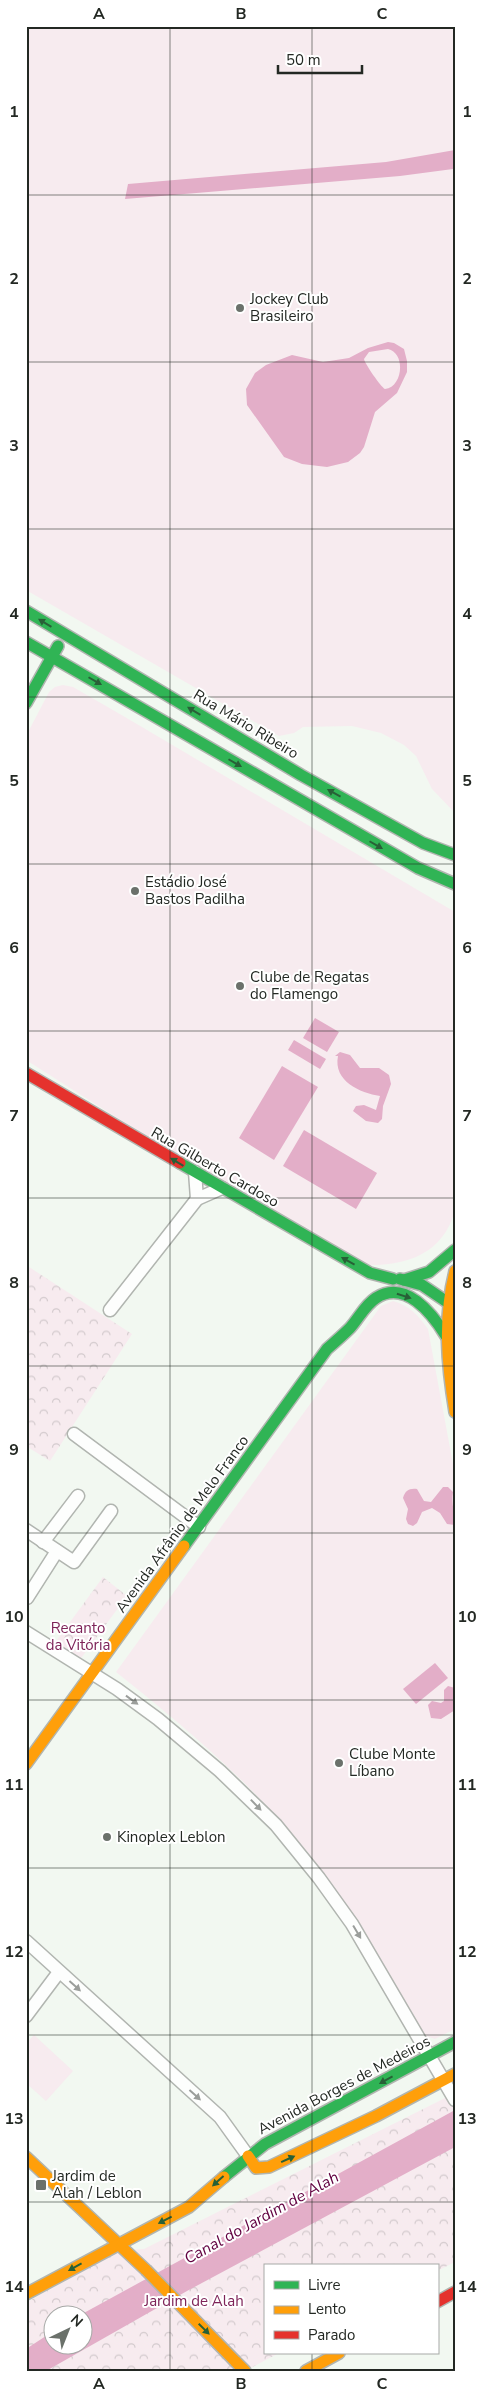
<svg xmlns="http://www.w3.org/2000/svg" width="481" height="2397" viewBox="0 0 481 2397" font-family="'Nunito Sans',sans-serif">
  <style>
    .park { fill: url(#park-crowns); fill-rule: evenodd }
    .pitch { fill: #f7ebef }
    .water { fill: #e3aec8; fill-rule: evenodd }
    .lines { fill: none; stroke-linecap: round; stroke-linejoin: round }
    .street-casing { stroke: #b1b5b0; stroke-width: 15 }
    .fast-casing { stroke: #b1b5b0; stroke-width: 14 }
    .slow-casing { stroke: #b1b5b0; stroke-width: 14 }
    .jam-casing { stroke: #b1b5b0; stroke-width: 14 }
    .street { stroke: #fdfefd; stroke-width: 12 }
    .fast { stroke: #30b455; stroke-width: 11 }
    .slow { stroke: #ff9f0a; stroke-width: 11 }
    .jam { stroke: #e5322d; stroke-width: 11 }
    .slow-bridge-casing { stroke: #b1b5b0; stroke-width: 14; stroke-linecap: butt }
    .slow-bridge { stroke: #ff9f0a; stroke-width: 11 }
    .oneway { fill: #286037 }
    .oneway2 { fill: #9b9e9b }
    .grid { fill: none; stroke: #232823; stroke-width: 1; stroke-opacity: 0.55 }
    .poi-dot { fill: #6b716b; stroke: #fff; stroke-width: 2 }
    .labels { text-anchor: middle; stroke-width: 4; stroke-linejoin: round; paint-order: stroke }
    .poi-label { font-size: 15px; fill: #232823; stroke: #fff; text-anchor: start }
    .street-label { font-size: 15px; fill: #232823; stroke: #fff }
    .park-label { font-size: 15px; fill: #7e2459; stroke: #fff }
    .water-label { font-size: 16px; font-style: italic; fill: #610040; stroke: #fff }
    .neatline { fill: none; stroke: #232823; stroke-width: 2 }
    .grid-label { font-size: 16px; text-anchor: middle; font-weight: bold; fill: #232823 }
  </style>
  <defs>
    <pattern id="park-crowns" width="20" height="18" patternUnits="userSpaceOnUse" patternTransform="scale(1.25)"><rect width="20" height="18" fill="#f7ebef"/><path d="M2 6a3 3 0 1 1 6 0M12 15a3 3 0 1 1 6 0" fill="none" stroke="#d3cacd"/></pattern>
  </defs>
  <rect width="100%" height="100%" fill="#f2f8f1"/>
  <g class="park">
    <path d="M26,1265L132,1334L50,1461L26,1446Z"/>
    <path d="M103,1577L127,1596L79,1661L54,1644Z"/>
    <path d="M455,2093V2262L437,2271V2266H265V2353H279L245,2371H26V2303L113,2251L144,2249ZM52,2314H82V2344H52Z"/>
  </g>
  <g class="pitch">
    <path d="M26,26H455V813L432,789L416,756L404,745L381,733L352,726L303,727L294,733L279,736L26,590Z"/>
    <path d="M63,685L73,687L125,717L455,912V1211C442,1255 406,1266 364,1265L130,1126L26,1060V736L49,692L55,687Z"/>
    <path d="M393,1301C410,1306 418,1315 428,1329L455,1475V2029L435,2039L423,2035C390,1978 359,1919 319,1867C261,1791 190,1731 116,1672L381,1306Z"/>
    <path d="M34,2035L73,2071L46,2101L26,2083V2044Z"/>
  </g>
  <g class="water">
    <path d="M455,150V168L453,169L400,176L125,199L128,184L386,162Z"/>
    <path d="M388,342L394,343L404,349L407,361V372L397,393L375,412L364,447L360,453L348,462L327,467L302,464L284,457L247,405L246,389L255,373L266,365L292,355L323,362L349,358L368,348ZM388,349C406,353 403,387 385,389C381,387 365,364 364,359L369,352Z"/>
    <path d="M315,1018L339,1032L327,1052L303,1038Z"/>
    <path d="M294,1040L326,1059L320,1069L288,1050Z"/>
    <path d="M340,1052L350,1055L360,1068H379L389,1075L391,1084L383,1106L382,1119L378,1123L366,1121L353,1111L356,1106L364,1105L376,1110L380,1096C360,1093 333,1081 338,1056H335Z"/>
    <path d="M282,1066L318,1087L274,1160L239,1138Z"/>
    <path d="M304,1130L377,1173L356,1209L283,1166Z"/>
    <path d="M443,1487H448L453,1492C451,1504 455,1513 455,1525L447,1524L440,1513L432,1508L422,1512L417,1523L413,1526L408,1524L406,1519L408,1509L403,1498C405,1491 409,1488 417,1489L424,1501L431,1502Z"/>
    <path d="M435,1663L448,1678L416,1704L403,1689Z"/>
    <path d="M448,1686L455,1688V1710L441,1719L431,1718L428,1705L432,1701L441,1703L444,1701V1690Z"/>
    <path d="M455,2110V2147L187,2291L46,2371H26V2349L52,2332V2344H82V2314Z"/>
  </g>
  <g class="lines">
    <g class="street-casing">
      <g id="street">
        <path d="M195,1172L197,1199"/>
        <path d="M110,1310L197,1199L222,1188"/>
        <path d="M74,1434L199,1527"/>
        <path d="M26,1530L74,1562L111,1511"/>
        <path d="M43,1542L78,1496"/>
        <path d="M27,1598L57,1551"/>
        <path d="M26,1632L117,1689L158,1719L220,1771L276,1825L319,1878L352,1924L455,2100"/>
        <path d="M26,1941L220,2117L248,2156"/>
        <path d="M26,2016L59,1972"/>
      </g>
    </g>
    <g class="fast-casing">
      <g id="fast">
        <path d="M26,611L301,775L423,843L455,855"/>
        <path d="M26,642L418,868L455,884"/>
        <path d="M26,703L58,646"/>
        <path d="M180,1163L370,1273L393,1279"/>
        <path d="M400,1279L422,1285L447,1302"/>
        <path d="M404,1280L429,1272L455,1250"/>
        <path d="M184,1546L327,1349C335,1342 343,1335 350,1328C359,1318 365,1305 376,1298C405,1279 432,1313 446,1336"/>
        <path d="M224,2177L265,2144L455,2042"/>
      </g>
    </g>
    <g class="slow-casing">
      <g id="slow">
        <path d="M455,1271C443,1319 447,1364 455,1412"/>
        <path d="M26,1764L184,1546"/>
        <path d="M248,2156L256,2168L269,2167L376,2116L455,2074"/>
        <path d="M26,2157L146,2270"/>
        <path d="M26,2294L189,2207L224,2177"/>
        <path d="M235,2361L245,2371"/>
        <path d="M306,2371L339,2353"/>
      </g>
    </g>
    <g class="jam-casing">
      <g id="jam">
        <path d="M26,1073L180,1163"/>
        <path d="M437,2302L455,2292"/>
      </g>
    </g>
    <use href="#street" class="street"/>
    <use href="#fast" class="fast"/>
    <use href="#slow" class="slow"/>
    <use href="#jam" class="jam"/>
    <g class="slow-bridge-casing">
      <path id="slow-bridge" d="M146,2270L235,2361"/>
    </g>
    <use href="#slow-bridge" class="slow-bridge"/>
  </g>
  <defs><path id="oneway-solid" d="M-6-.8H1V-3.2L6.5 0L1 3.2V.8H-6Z" transform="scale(1.25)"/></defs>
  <g class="oneway">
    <use href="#oneway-solid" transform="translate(45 623) rotate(-149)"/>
    <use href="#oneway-solid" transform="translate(95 681) rotate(30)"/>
    <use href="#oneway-solid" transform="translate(194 711) rotate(-149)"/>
    <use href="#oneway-solid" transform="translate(235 763) rotate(30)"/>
    <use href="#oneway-solid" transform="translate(334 793) rotate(-151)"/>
    <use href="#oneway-solid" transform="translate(376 845) rotate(30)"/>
    <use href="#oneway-solid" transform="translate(177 1162) rotate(-149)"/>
    <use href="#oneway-solid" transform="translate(348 1261) rotate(-151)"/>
    <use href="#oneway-solid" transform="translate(404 1296) rotate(18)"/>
    <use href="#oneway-solid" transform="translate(386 2080) rotate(151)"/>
    <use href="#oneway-solid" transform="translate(288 2159) rotate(-24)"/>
    <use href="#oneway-solid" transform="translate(218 2181) rotate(138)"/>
    <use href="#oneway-solid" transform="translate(165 2220) rotate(153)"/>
    <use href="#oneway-solid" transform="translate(75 2267) rotate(151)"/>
    <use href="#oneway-solid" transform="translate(204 2329) rotate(45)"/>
  </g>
  <g class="oneway2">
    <use href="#oneway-solid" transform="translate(132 1700) rotate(36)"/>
    <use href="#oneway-solid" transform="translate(256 1805) rotate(46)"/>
    <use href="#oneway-solid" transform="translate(357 1932) rotate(59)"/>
    <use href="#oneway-solid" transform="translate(75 1986) rotate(42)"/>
    <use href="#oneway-solid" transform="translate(195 2095) rotate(42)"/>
  </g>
  <path class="grid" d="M170,26V2371M312,26V2266M26,195H455M26,362H455M26,529H455M26,697H455M26,864H455M26,1031H455M26,1198H455M26,1366H455M26,1533H455M26,1700H455M26,1868H455M26,2035H455M26,2202H455M312,2353V2371"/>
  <g class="poi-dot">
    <circle cx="240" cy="308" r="5"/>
    <circle cx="135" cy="891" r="5"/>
    <circle cx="240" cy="986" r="5"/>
    <circle cx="339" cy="1763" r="5"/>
    <circle cx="107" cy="1837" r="5"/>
    <rect x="35" y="2179" width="12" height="12" rx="2.5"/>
  </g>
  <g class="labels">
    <g class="poi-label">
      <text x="250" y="304">Jockey Club<tspan x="250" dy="17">Brasileiro</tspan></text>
      <text x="145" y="887">Estádio José<tspan x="145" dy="17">Bastos Padilha</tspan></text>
      <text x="250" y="982">Clube de Regatas<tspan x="250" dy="17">do Flamengo</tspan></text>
      <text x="349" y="1759">Clube Monte<tspan x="349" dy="17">Líbano</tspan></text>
      <text x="117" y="1842">Kinoplex Leblon</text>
      <text x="52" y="2181">Jardim de<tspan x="52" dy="17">Alah / Leblon</tspan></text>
    </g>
    <g class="street-label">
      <text transform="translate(246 724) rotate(31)" y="5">Rua Mário Ribeiro</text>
      <text transform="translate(215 1167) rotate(30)" y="5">Rua Gilberto Cardoso</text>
      <text transform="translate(182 1524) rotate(-54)" y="5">Avenida Afrânio de Melo Franco</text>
      <text transform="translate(344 2085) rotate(-28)" y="5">Avenida Borges de Medeiros</text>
    </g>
    <g class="park-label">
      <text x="78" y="1633">Recanto<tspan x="78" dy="17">da Vitória</tspan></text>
      <text x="194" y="2306">Jardim de Alah</text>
    </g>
    <g class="water-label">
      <text transform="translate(261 2217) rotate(-29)" y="6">Canal do Jardim de Alah</text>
    </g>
  </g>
  <rect width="481" height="2397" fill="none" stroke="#ffffff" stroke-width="55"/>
  <rect x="264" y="2264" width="175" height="90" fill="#ffffff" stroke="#a7a9a7"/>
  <rect x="274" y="2281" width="25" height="8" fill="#30b455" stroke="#a7a9a7"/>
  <text x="308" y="2290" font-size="15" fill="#232823">Livre</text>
  <rect x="274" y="2306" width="25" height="8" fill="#ff9f0a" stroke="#a7a9a7"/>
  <text x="308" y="2314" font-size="15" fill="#232823">Lento</text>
  <rect x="274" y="2331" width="25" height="8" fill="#e5322d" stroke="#a7a9a7"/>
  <text x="308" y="2340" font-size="15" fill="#232823">Parado</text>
  <g transform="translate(68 2330) rotate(43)"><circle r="24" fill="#ffffff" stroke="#a7a9a7"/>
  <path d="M0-4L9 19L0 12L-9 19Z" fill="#6b716b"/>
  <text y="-8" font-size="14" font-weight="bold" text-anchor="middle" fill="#232823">N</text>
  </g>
  <path d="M278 65v8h84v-8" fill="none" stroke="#232823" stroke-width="2.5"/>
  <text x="286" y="65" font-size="15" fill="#232823" stroke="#ffffff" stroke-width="4" paint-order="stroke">50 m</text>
  <rect x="28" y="28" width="426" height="2342" class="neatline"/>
  <g class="grid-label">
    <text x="99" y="19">A</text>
    <text x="241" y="19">B</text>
    <text x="382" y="19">C</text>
    <text x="14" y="117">1</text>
    <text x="467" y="117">1</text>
    <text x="14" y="284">2</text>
    <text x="467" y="284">2</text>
    <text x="14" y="451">3</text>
    <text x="467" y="451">3</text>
    <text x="14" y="619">4</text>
    <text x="467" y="619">4</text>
    <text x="14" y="786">5</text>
    <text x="467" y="786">5</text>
    <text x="14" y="953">6</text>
    <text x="467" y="953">6</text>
    <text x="14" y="1121">7</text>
    <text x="467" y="1121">7</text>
    <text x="14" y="1288">8</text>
    <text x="467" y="1288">8</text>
    <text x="14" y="1455">9</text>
    <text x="467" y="1455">9</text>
    <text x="14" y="1622">10</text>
    <text x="467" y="1622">10</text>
    <text x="14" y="1790">11</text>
    <text x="467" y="1790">11</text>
    <text x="14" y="1957">12</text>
    <text x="467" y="1957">12</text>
    <text x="14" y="2124">13</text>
    <text x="467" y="2124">13</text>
    <text x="14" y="2292">14</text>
    <text x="467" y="2292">14</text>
    <text x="99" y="2389">A</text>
    <text x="241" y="2389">B</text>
    <text x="382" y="2389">C</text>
  </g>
</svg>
